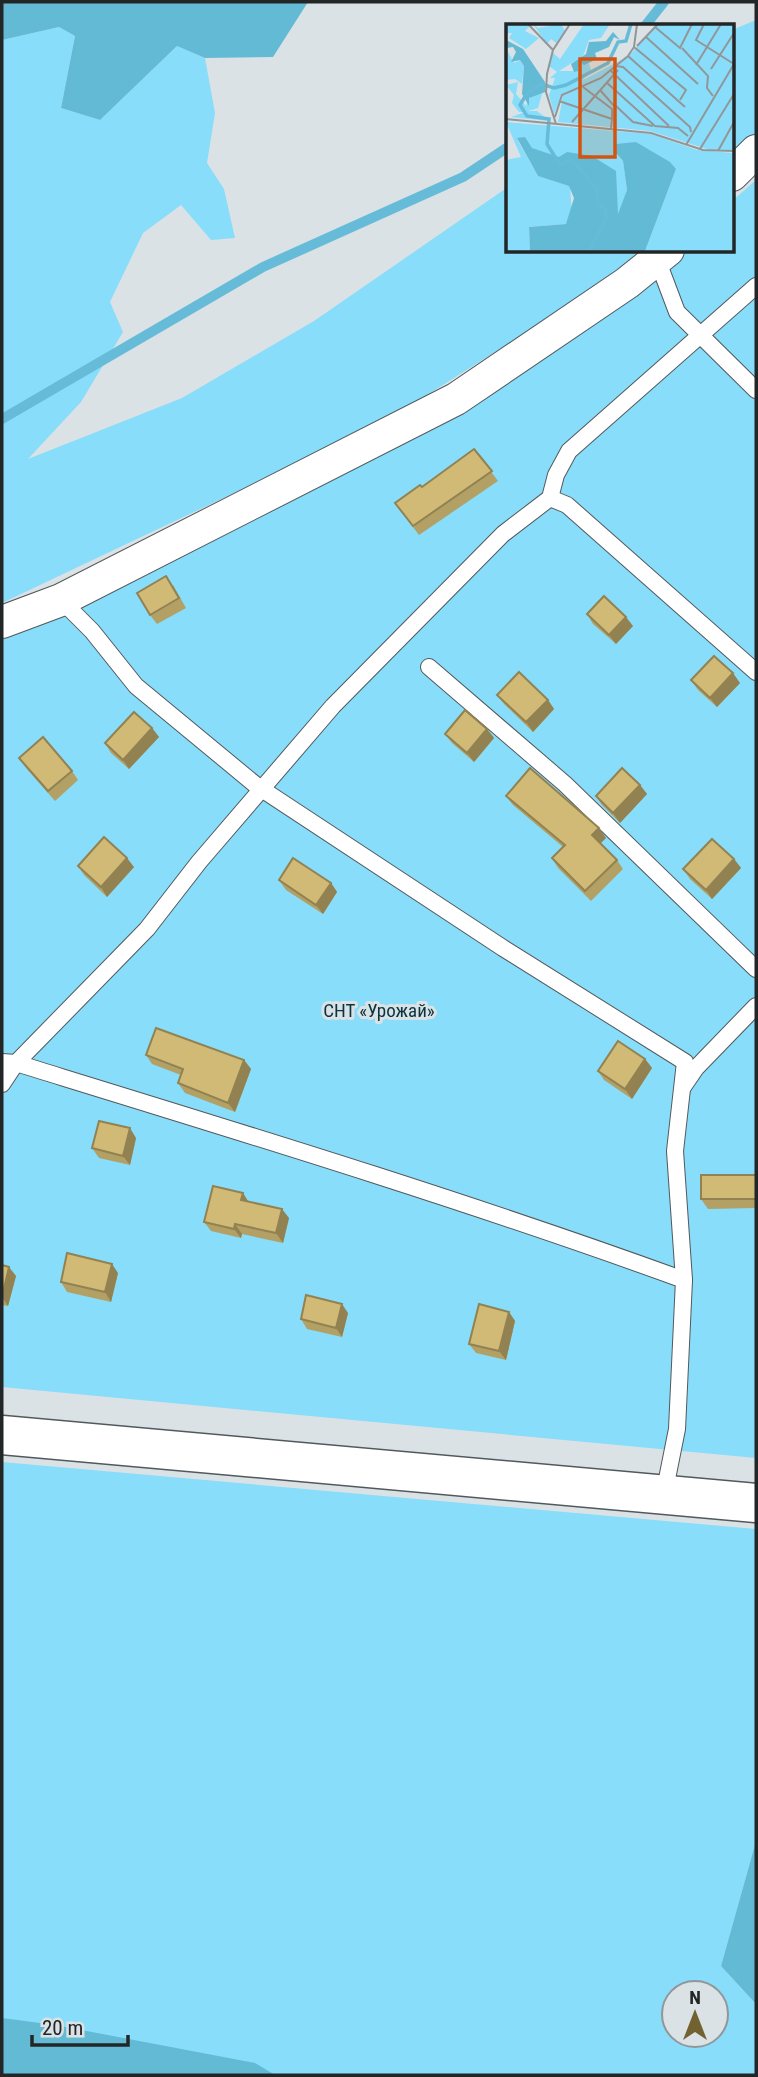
<svg xmlns="http://www.w3.org/2000/svg" width="758" height="2077" viewBox="0 0 758 2077" font-family="'Roboto Condensed',sans-serif">
  <style>
    .green { fill: #88ddfa; fill-rule: evenodd }
    .forest { fill: #63bad5 }
    .lines { fill: none; stroke-linecap: round; stroke-linejoin: round }
    .stream { stroke: #66bcd8; stroke-width: 10 }
    .lane-casing { stroke: #52595c; stroke-width: 18 }
    .street-casing { stroke: #52595c; stroke-width: 34 }
    .secondary-casing { stroke: #52595c; stroke-width: 41 }
    .lane { stroke: #fff; stroke-width: 16 }
    .street { stroke: #fff; stroke-width: 32 }
    .secondary { stroke: #fff; stroke-width: 38 }
    .wall { fill: #b3a065 }
    .shaded-wall { fill: #928252 }
    .building { fill: #d0ba75; stroke: #928252; stroke-width: 2 }
    .labels { text-anchor: middle; stroke-width: 6; stroke-linejoin: round; paint-order: stroke }
    .park-label { font-size: 19px; fill: #0a3440; stroke: #dae2e5 }
    .inset-river { fill: none; stroke: #66bcd8; stroke-width: 3.5 }
    .inset-road { fill: none; stroke: #919799; stroke-width: 2 }
    .view { fill: #d4540f; fill-opacity: 0.15; stroke: #d4540f; stroke-width: 3.5 }
    .inset-edge { fill: none; stroke: #232627; stroke-width: 3.5 }
  </style>
  <rect width="100%" height="100%" fill="#dae2e5"/>
  <g class="green">
    <path d="M756,20V136L732,158V30Z"/>
    <path d="M59,27L75,36L61,108L100,120L177,46L205,58L215,113L207,163L224,189L235,238L211,240L181,205L143,233L110,302L123,332L81,402L28,459L182,398L314,321L508,187V250H639L615,276L386,421L2,603V40Z"/>
    <path d="M756,180V1458L2,1387V633L278,502L673,250H732V201Z"/>
    <path d="M2,1462L756,1529V1841L721,1966L756,2004V2075H128L2,2048ZM674,1993H716V2035H674Z"/>
  </g>
  <g class="forest">
    <path d="M2,2H308L273,57L205,58L177,46L100,120L61,108L75,36L59,27L2,40Z"/>
    <path d="M756,1841V2004L721,1966Z"/>
    <path d="M2,2018L55,2025L255,2063L275,2075H2Z"/>
  </g>
  <g class="lines">
    <g class="stream">
      <path d="M645,26L664,2"/>
      <path d="M2,419L263,267L463,177L508,147"/>
    </g>
    <g class="lane-casing">
      <g id="lane">
        <path d="M657,259L677,312L756,390"/>
        <path d="M550,498L567,505L756,672"/>
        <path d="M61,600L92,631L136,686L257,786L503,948L685,1062L675,1151L684,1280"/>
        <path d="M429,667L565,784L756,969"/>
        <path d="M2,1062L16,1063C240,1132 464,1200 684,1280L677,1429L664,1494"/>
        <path d="M2,1084L16,1063L147,929L199,862L333,706L503,534L550,498L556,475L569,451L756,286"/>
        <path d="M683,1087L696,1068L756,1006"/>
      </g>
    </g>
    <g class="street-casing">
      <g id="street">
        <path d="M732,175L756,151"/>
        <path d="M2,622L61,600L456,399L627,283L668,250"/>
      </g>
    </g>
    <g class="secondary-casing">
      <path id="secondary" d="M2,1435L756,1503"/>
    </g>
    <use href="#lane" class="lane"/>
    <use href="#street" class="street"/>
    <use href="#secondary" class="secondary"/>
  </g>
  <g class="wall">
    <path d="M474,449L498,481L419,535L395,503L422,487Z"/>
    <path d="M173,585L186,608L157,624L150,615Z"/>
    <path d="M587,614L633,626L616,644L593,624Z"/>
    <path d="M691,680L740,683L717,707L698,690Z"/>
    <path d="M497,695L548,700L554,709L533,732L504,704Z"/>
    <path d="M152,728L159,737L129,769L111,753L105,743Z"/>
    <path d="M487,729L494,738L474,762L452,743L445,734Z"/>
    <path d="M19,758L72,771L78,780L55,801L26,768Z"/>
    <path d="M640,785L647,794L620,823L602,805L596,796Z"/>
    <path d="M506,796L606,838L600,843L617,860L623,869L591,901L558,868L552,858L563,847L513,805Z"/>
    <path d="M734,859L741,868L712,899L690,879L683,869Z"/>
    <path d="M78,866L134,867L107,897L84,875Z"/>
    <path d="M279,880L331,883L337,892L323,914L286,890Z"/>
    <path d="M146,1055L244,1060L251,1069L235,1112L185,1093L178,1083L181,1075L152,1064Z"/>
    <path d="M645,1059L652,1068L632,1099L604,1080L598,1071Z"/>
    <path d="M136,1138L130,1165L99,1158L92,1148Z"/>
    <path d="M756,1175V1208L708,1209L701,1199Z"/>
    <path d="M243,1193L248,1201L289,1218L283,1243L242,1234L241,1238L211,1231L204,1222Z"/>
    <path d="M2,1265L16,1276L8,1306L2,1305Z"/>
    <path d="M118,1273L111,1302L67,1292L61,1282Z"/>
    <path d="M509,1312L515,1321L506,1360L476,1353L469,1344Z"/>
    <path d="M348,1313L342,1337L307,1329L301,1319Z"/>
  </g>
  <g class="shaded-wall">
    <path d="M626,617L633,626L616,644L609,635Z"/>
    <path d="M733,673L740,683L717,707L710,698Z"/>
    <path d="M548,700L554,709L533,732L526,722Z"/>
    <path d="M152,728L159,737L129,769L123,760Z"/>
    <path d="M487,729L494,738L474,762L467,753Z"/>
    <path d="M640,785L647,794L620,823L613,813Z"/>
    <path d="M599,828L606,838L599,845L592,835Z"/>
    <path d="M127,858L134,867L107,897L101,887Z"/>
    <path d="M734,859L741,868L712,899L706,890Z"/>
    <path d="M331,883L337,892L323,914L316,905Z"/>
    <path d="M645,1059L652,1068L632,1099L625,1089Z"/>
    <path d="M244,1060L251,1069L235,1112L228,1103Z"/>
    <path d="M130,1128L136,1138L130,1165L123,1156Z"/>
    <path d="M243,1193L249,1203L241,1200Z"/>
    <path d="M282,1209L289,1218L283,1243L276,1233Z"/>
    <path d="M235,1224L242,1234L241,1238L234,1229Z"/>
    <path d="M112,1264L118,1273L111,1302L105,1292Z"/>
    <path d="M9,1267L16,1276L8,1306L2,1297Z"/>
    <path d="M342,1304L348,1313L342,1337L336,1328Z"/>
    <path d="M509,1312L515,1321L506,1360L499,1351Z"/>
  </g>
  <g class="building">
    <path d="M474,449L492,471L413,526L395,503L420,485L422,487Z"/>
    <path d="M166,576L179,598L150,615L137,593Z"/>
    <path d="M604,596L626,617L609,635L587,614Z"/>
    <path d="M714,656L733,673L710,698L691,680Z"/>
    <path d="M519,672L548,700L526,722L497,695Z"/>
    <path d="M465,710L487,729L467,753L445,734Z"/>
    <path d="M134,712L152,728L123,760L105,743Z"/>
    <path d="M43,737L72,771L48,791L19,758Z"/>
    <path d="M530,768L599,828L592,835L617,860L585,891L552,858L565,845L506,796Z"/>
    <path d="M622,768L640,785L613,813L596,796Z"/>
    <path d="M104,837L127,858L101,887L78,866Z"/>
    <path d="M712,839L734,859L706,890L683,869Z"/>
    <path d="M293,858L331,883L316,905L279,880Z"/>
    <path d="M156,1028L244,1060L228,1103L178,1083L183,1069L146,1055Z"/>
    <path d="M618,1041L645,1059L625,1089L598,1071Z"/>
    <path d="M99,1121L130,1128L123,1156L92,1148Z"/>
    <rect x="701" y="1175" width="55" height="24"/>
    <path d="M213,1186L243,1193L241,1200L282,1209L276,1233L235,1224L234,1229L204,1222Z"/>
    <path d="M67,1253L112,1264L105,1292L61,1282Z"/>
    <path d="M2,1265L9,1267L2,1297Z"/>
    <path d="M306,1295L342,1304L336,1328L301,1319Z"/>
    <path d="M479,1304L509,1312L499,1351L469,1344Z"/>
  </g>
  <g class="labels">
    <g class="park-label">
      <text x="379" y="1017">СНТ «Урожай»</text>
    </g>
  </g>
  <g transform="translate(506 24)">
    <rect width="228" height="228" fill="#dae2e5"/>
    <path d="M0,0H20L24,2L19,7L33,14L20,25L3,14L6,9H0ZM27,0L32,4L55,0L59,7L50,19L45,15L41,20ZM78,0H104L95,14L83,16L77,32L53,47H71V38L82,37L85,46L77,56L117,35L105,47L123,32L151,0H227V126H204L144,107L52,98L57,72L99,51L57,70L48,90L43,71L49,54H44L51,48L43,42L47,29L54,35ZM0,24L8,39L14,36L18,42L16,60L9,55L0,56ZM12,58L10,70L20,82L23,74L37,66L32,84L22,87H31L44,97L5,93L19,88H13L6,79L8,71L0,61ZM0,98L145,110L191,126L227,129V227H139L170,145L130,118L108,128L117,137L121,166L113,194L87,225L54,133L44,137L11,115L32,152L64,162L66,191L60,200L23,203L24,227H0V136L15,133Z" fill="#88ddfa"/>
    <path d="M107,8L114,16L108,13L103,23L89,29L91,35L78,41L73,37L72,47L68,48L65,40L80,30L83,18L100,17ZM0,16L17,25L39,58V68L23,74V82L16,70L18,42L14,36L5,38L10,28L7,23L0,24ZM19,113L26,124L53,133L61,128L86,132L110,147L112,190L121,166L117,137L108,127L110,120L130,118L164,138L170,145L139,227H24L23,203L60,200L68,174L63,162L32,152L11,114Z" fill="#63bad5"/>
    <path class="inset-river" d="M83,227L100,195V186L92,181L91,165L66,136L54,141L41,120L43,95L21,92L14,81L21,69L35,60L48,64L60,61L102,39L112,18L120,17L125,0"/>
    <path class="inset-road" d="M22,0L47,26M198,0L190,16L228,40M149,3L174,24L186,0M140,13L192,60M131,22L152,0M128,23L180,66L174,76M176,24L202,52L201,64L207,72M122,32L179,83M190,41L215,0M110,42L117,43L184,103L185,108M205,45L228,9M105,47L163,102M100,58L149,102L172,104L182,112M77,63L106,85V95M94,66L109,83M53,77L106,95L105,105M110,82L127,98L147,102M49,93L56,71L95,54L122,32L128,23L131,0M0,95L145,109L197,126L228,127M66,98L112,46M50,100L40,68L41,50L47,26L64,0M180,121L228,40M194,125L228,70M212,127L228,98"/>
    <path class="view" d="M74,35H109V133H74Z"/>
    <rect width="228" height="228" class="inset-edge"/>
  </g>
  <rect width="758" height="2077" fill="none" stroke="#232627" stroke-width="7"/>
  <g transform="translate(695 2014)"><circle r="33" fill="#dae2e5" stroke="#919799" stroke-width="2"/>
  <path d="M0-5L12 26L0 18L-12 26Z" fill="#716230"/>
  <text y="-10" font-size="19" font-weight="bold" text-anchor="middle" fill="#232627">N</text>
  </g>
  <path d="M32 2035v10h96v-10" fill="none" stroke="#232627" stroke-width="3.5"/>
  <text x="42" y="2035" font-size="21" fill="#232627" stroke="#dae2e5" stroke-width="5" paint-order="stroke">20 m</text>
</svg>
